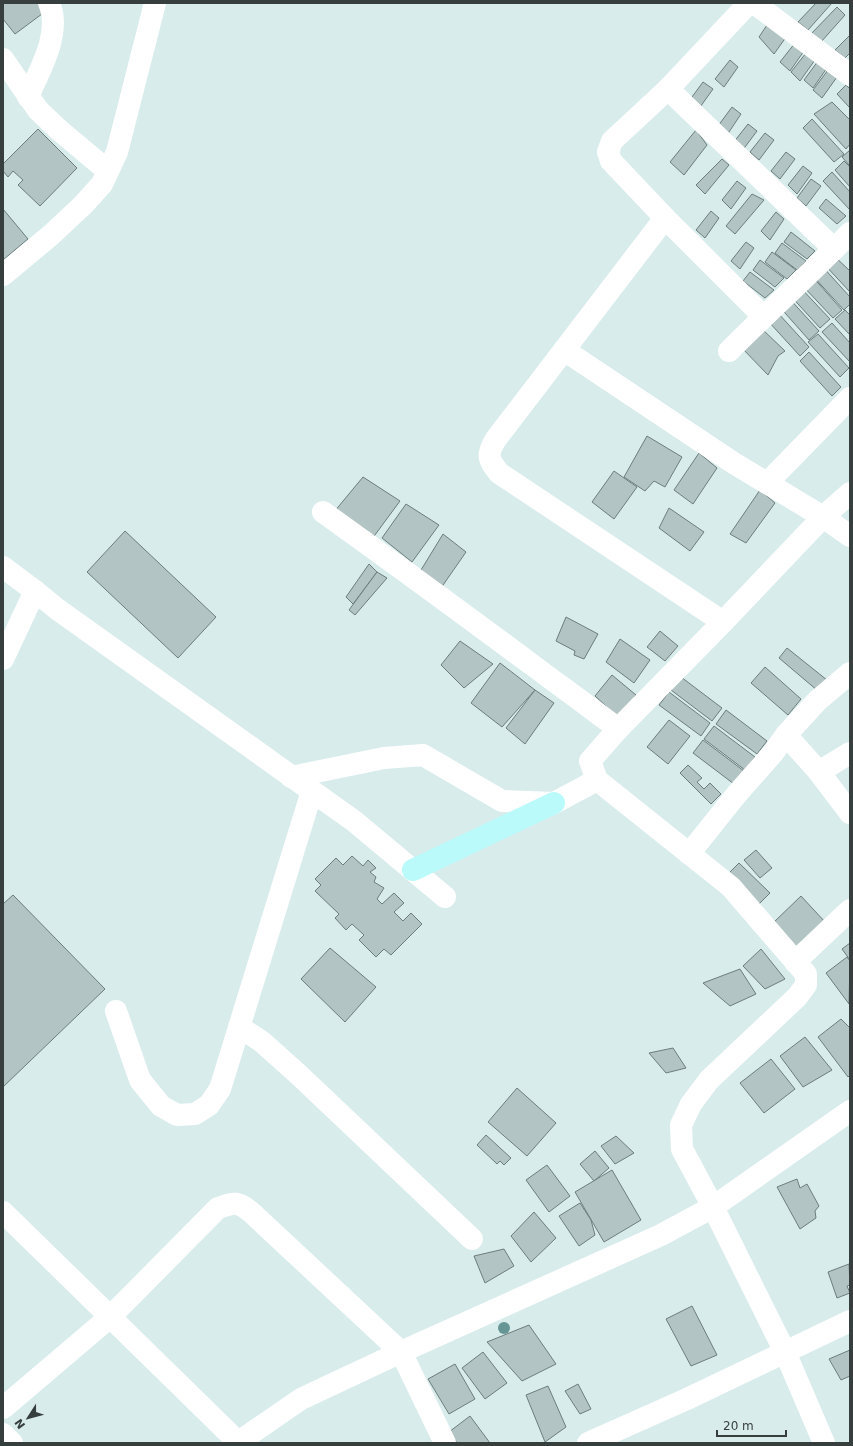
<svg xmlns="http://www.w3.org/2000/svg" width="853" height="1446" viewBox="0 0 853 1446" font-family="'DejaVu Sans',sans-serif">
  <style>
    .building { fill: #b2c5c4; stroke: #6c7d7c }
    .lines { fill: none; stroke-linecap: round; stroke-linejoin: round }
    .street { stroke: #fff; stroke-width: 22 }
    .secondary { stroke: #bafafb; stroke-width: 22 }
    .tree { fill: #669595 }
  </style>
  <rect width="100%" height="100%" fill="#d9ecec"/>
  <g class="building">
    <path d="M3,3H46L50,8L15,34L3,19Z"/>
    <path d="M816,3H832L808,30L798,22Z"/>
    <path d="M837,7L845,15L821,42L810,35Z"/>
    <path d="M769,22L789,33L774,54L759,37Z"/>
    <path d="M850,35V53L845,58L835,50Z"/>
    <path d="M795,43L804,51L790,71L780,62Z"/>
    <path d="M806,53L815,60L800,81L791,72Z"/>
    <path d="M730,60L738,67L724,87L715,79Z"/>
    <path d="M818,61L827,68L813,88L804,80Z"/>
    <path d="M828,70L837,77L822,98L813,90Z"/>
    <path d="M703,82L713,89L698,110L689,101Z"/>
    <path d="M846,85L850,89V108L837,94Z"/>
    <path d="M832,102L850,120V144L846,149L814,114Z"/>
    <path d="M732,107L741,114L727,135L718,126Z"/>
    <path d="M812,119L844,154L834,162L803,128Z"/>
    <path d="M748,124L757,131L742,151L733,143Z"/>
    <path d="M38,129L77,168L40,206L18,185L23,180L13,171L8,177L3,171V164Z"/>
    <path d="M696,130L707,145L684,175L670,162Z"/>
    <path d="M765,133L774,140L759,160L750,152Z"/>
    <path d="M850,150V166L842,157Z"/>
    <path d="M786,152L795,159L780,179L771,171Z"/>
    <path d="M722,159L729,165L705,194L696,185Z"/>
    <path d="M844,161L850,167V187L835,170Z"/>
    <path d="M803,166L812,173L797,194L788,185Z"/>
    <path d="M832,172L850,192V210L823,181Z"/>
    <path d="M811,179L821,186L806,206L797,198Z"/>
    <path d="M737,181L746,188L731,209L722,200Z"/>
    <path d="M752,194L764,200L735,234L726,226Z"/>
    <path d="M826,199L846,216L837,224L819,208Z"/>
    <path d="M3,209L28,239L3,260Z"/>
    <path d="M711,211L719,218L705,238L696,230Z"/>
    <path d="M776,212L784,219L770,240L761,231Z"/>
    <path d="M791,232L815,251L807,259L784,242Z"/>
    <path d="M746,242L754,248L740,269L731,261Z"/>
    <path d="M782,243L806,261L797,270L775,253Z"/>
    <path d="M772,252L796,270L787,279L765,262Z"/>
    <path d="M833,255L850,271V292L823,263Z"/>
    <path d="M760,260L784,278L775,287L753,270Z"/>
    <path d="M822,266L850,297V304L844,310L812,275Z"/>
    <path d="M750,272L774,290L765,298L743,281Z"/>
    <path d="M811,275L842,310L833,318L801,284Z"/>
    <path d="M798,285L830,319L820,328L788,293Z"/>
    <path d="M787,296L819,331L809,340L778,305Z"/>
    <path d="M845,310L850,315V335L835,319Z"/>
    <path d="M777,312L809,347L800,356L768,321Z"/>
    <path d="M832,323L850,343V362L822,332Z"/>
    <path d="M761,328L785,351L778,356L768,375L740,346Z"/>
    <path d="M818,334L849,368L840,377L808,342Z"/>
    <path d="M809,352L841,387L832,396L800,361Z"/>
    <path d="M647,436L682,457L665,487L654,481L645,491L624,477Z"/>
    <path d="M699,453L717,468L693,504L674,490Z"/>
    <path d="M614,471L637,487L614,519L592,502Z"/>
    <path d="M363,477L400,501L372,539L334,512Z"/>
    <path d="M760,490L775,503L746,543L730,534Z"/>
    <path d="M406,504L439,525L412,562L382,538Z"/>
    <path d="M669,508L704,532L690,551L659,528Z"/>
    <path d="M125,531L216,617L178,658L87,572Z"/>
    <path d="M443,534L466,552L441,588L421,570Z"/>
    <path d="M369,564L377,572L353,604L346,597Z"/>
    <path d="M377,572L387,578L355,615L349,610Z"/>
    <path d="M566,617L598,634L584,659L574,655L575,651L556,641Z"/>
    <path d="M660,631L678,646L665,661L647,647Z"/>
    <path d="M620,639L650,660L634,683L606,662Z"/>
    <path d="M460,641L493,664L464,688L441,665Z"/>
    <path d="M787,648L827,680L818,691L779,658Z"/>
    <path d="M500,663L535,690L502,727L471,703Z"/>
    <path d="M765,667L801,699L788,715L751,683Z"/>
    <path d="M612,675L636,695L620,719L595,696Z"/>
    <path d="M681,677L722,708L712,721L671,690Z"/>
    <path d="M535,690L554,703L525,744L506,728Z"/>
    <path d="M669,692L710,723L701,736L659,705Z"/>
    <path d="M726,710L767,741L757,754L716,724Z"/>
    <path d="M669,720L690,736L668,764L647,747Z"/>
    <path d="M714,726L755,757L745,770L704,739Z"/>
    <path d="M703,740L744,771L734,784L693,753Z"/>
    <path d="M688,765L702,778L697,782L704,789L710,783L721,794L711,804L680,773Z"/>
    <path d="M756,850L772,868L760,878L744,860Z"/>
    <path d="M352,856L363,866L368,860L376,868L370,872L376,877L374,882L384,888L377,899L382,904L394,893L404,903L394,912L403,921L411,913L422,924L391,955L384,949L376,957L359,940L364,935L352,924L346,930L335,918L339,914L315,891L321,885L315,879L336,858L343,865Z"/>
    <path d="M739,863L770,893L757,906L726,876Z"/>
    <path d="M13,895L105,989L3,1087V904Z"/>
    <path d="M801,896L826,923L800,951L773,923Z"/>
    <path d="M850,943V960L842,949Z"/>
    <path d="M330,948L376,987L345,1022L301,979Z"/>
    <path d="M761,949L785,979L765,989L743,966Z"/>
    <path d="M847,957L850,961L849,1004L826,973Z"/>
    <path d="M740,969L756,994L730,1006L703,983Z"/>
    <path d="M841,1019L850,1028V1075L848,1077L818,1037Z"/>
    <path d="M805,1037L832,1070L803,1087L780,1056Z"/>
    <path d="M673,1048L686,1068L666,1073L649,1053Z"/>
    <path d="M771,1059L795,1089L764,1113L740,1083Z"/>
    <path d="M517,1088L556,1123L527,1156L488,1122Z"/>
    <path d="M486,1135L511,1158L504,1165L500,1161L497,1164L477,1145Z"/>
    <path d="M616,1136L634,1153L615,1164L601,1146Z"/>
    <path d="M595,1151L609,1168L594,1181L580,1164Z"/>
    <path d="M547,1165L570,1196L549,1212L526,1180Z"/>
    <path d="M612,1170L641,1220L604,1242L575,1192Z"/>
    <path d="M797,1179L800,1188L807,1184L819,1206L815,1211L816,1218L800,1229L777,1187Z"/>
    <path d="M580,1203L591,1220L595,1235L579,1246L559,1216Z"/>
    <path d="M534,1212L556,1238L531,1262L511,1236Z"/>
    <path d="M504,1249L514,1266L485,1283L474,1256Z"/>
    <path d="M849,1264L850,1285L847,1286L850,1293L837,1298L828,1272Z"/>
    <path d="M692,1306L717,1355L691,1366L666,1319Z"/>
    <path d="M529,1325L556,1364L522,1381L487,1342Z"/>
    <path d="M850,1350V1376L841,1380L829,1359Z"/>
    <path d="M483,1352L507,1383L485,1399L462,1368Z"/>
    <path d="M455,1364L475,1399L449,1414L428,1379Z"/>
    <path d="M578,1384L591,1409L580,1414L565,1391Z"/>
    <path d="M548,1386L566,1427L545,1442L526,1395Z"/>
    <path d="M470,1416L490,1443H457L449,1432Z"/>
  </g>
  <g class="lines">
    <g class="street">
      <path d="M754,3L850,75"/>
      <path d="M3,59L38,110L59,130L108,171"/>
      <path d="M668,89L834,249"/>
      <path d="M28,97C40,69 62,33 49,3"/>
      <path d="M665,218L763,316"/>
      <path d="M3,275L51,235L83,205L102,184L117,152L155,3"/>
      <path d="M564,350L732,462L823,517L850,536"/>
      <path d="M729,351C769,311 811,273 850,233"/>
      <path d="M767,483L850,398"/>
      <path d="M323,512C394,563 465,615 535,667C563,688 591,708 618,729L590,761L597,780L731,887L806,974V985L797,997L709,1080L691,1104L681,1125L682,1149L713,1207L785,1352L824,1443"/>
      <path d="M3,567L35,591L57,609L354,821L445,897"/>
      <path d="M723,622L499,473C488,459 486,455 496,439L665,218L611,161L608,152L612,141L668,89L749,3"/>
      <path d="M3,659L35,591"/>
      <path d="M618,729L723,622L823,517L850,493"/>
      <path d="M786,735L819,772L850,813"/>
      <path d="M819,772L850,753"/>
      <path d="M291,777L384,758L423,755L502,801L554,803L597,780"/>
      <path d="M689,854L736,795L773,753L786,735L817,701L850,673"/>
      <path d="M795,962L850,910"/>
      <path d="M116,1011L140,1080L161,1106L177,1115L195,1114L209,1105L220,1089L312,791"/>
      <path d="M239,1027L261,1041L299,1075L472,1239"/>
      <path d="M3,1212L239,1443"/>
      <path d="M3,1408L110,1317L218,1208C235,1202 238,1201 252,1213L401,1352L445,1443"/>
      <path d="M3,1434L12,1443"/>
      <path d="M237,1443L301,1399L401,1352L661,1235L713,1207L850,1111"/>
      <path d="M588,1443L687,1399L850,1321"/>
    </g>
    <path class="secondary" d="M413,870L554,803"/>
  </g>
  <circle class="tree" cx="504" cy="1328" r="6"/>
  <rect width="853" height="1446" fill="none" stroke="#373e3e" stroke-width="8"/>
  <g transform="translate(28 1418) rotate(234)" stroke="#d9ecec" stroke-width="3" paint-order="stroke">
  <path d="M0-3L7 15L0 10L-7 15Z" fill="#373e3e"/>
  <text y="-6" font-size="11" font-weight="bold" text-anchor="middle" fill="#373e3e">N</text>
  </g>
  <path d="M717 1430v6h69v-6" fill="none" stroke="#373e3e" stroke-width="2"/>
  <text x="723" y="1430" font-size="12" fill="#373e3e" stroke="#d9ecec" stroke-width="3" paint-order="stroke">20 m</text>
</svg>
